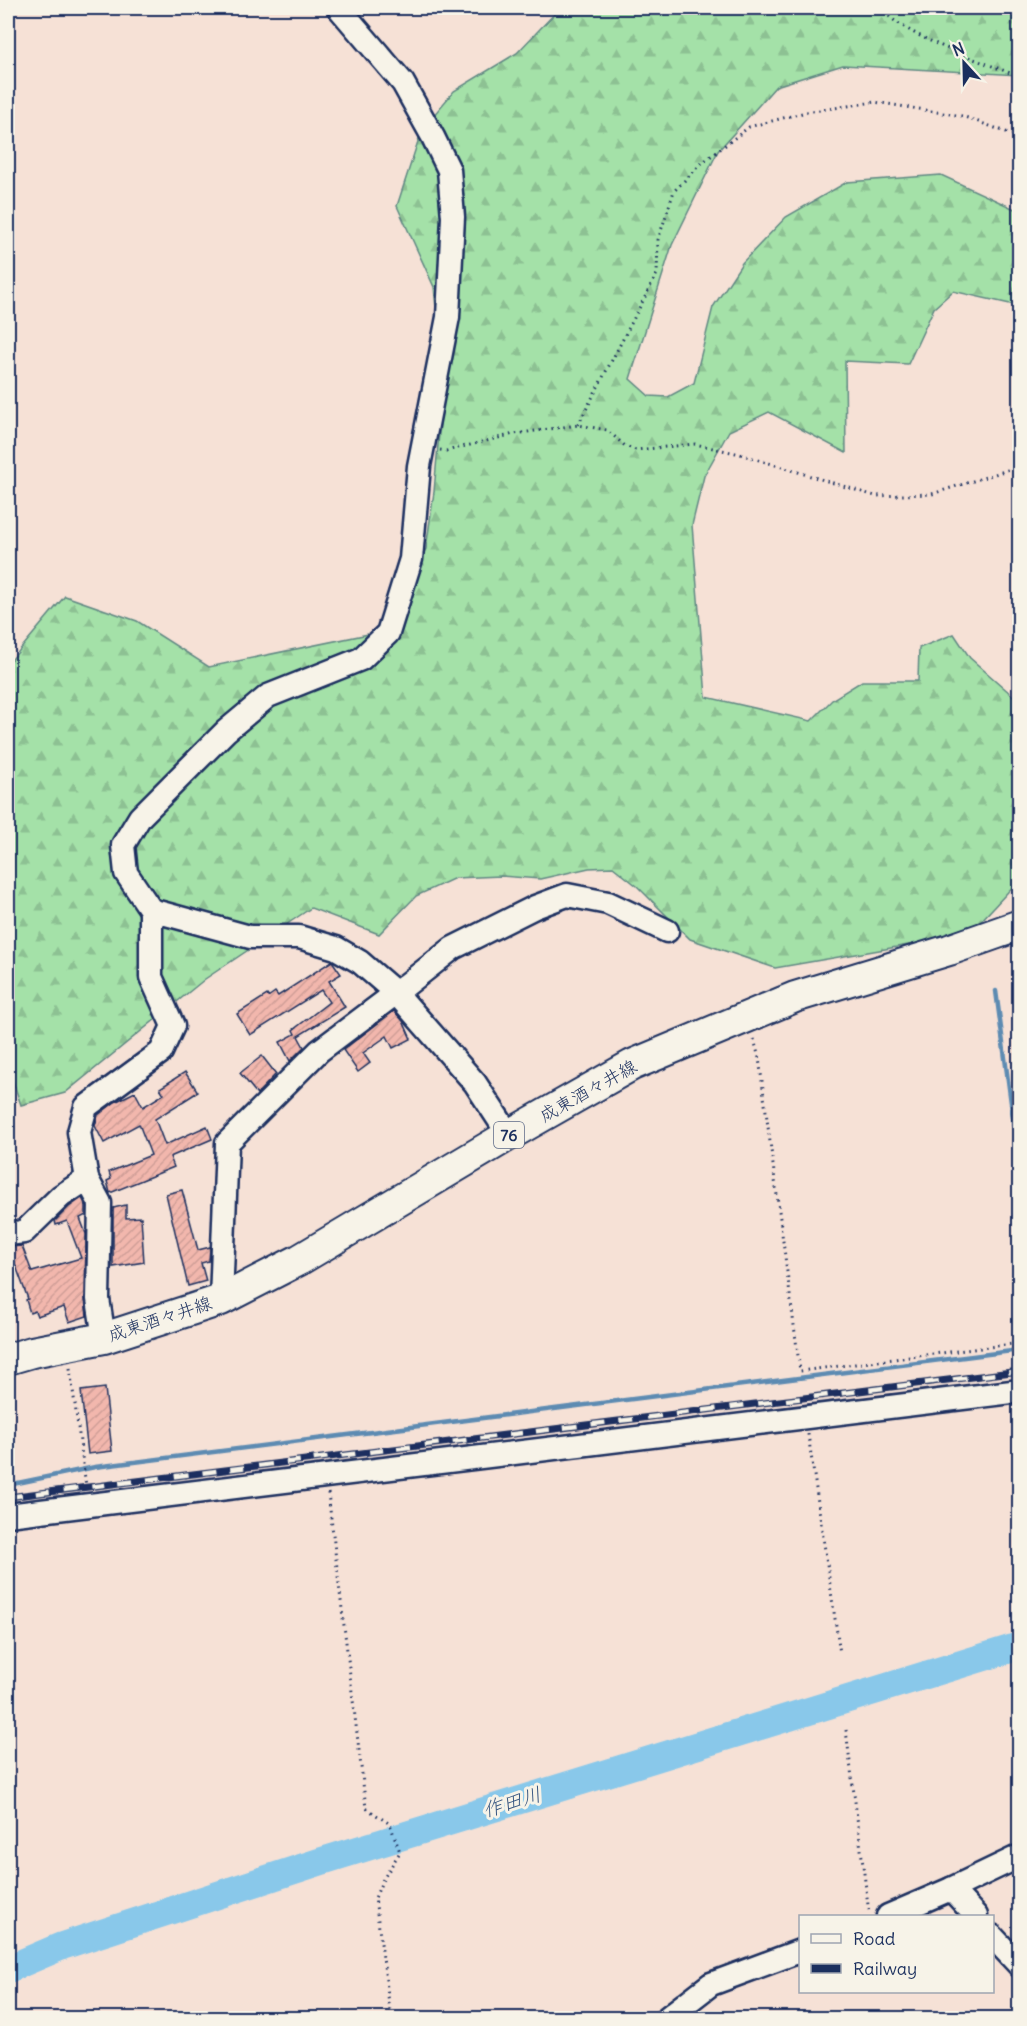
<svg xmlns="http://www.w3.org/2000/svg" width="1027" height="2026" viewBox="0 0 1027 2026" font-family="Delius,'Klee One',sans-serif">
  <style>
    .forest { fill: url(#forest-firs); stroke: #608883; stroke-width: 1.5 }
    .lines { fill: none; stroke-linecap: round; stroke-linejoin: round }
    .stream { stroke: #5d8bb2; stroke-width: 4.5 }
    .river { stroke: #89c8ea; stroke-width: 28 }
    .building { fill: url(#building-hatch); stroke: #1b2f5e; stroke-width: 1.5 }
    .minor-casing { stroke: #1b2f5e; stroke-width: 27 }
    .major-casing { stroke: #1b2f5e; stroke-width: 34 }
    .path { stroke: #1b2f5e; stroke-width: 3; stroke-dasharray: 1.5 4.5; stroke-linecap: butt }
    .minor { stroke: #f7f3e8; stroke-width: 22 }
    .major { stroke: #f7f3e8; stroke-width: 30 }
    .rail-casing { stroke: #1b2f5e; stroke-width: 7 }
    .rail { stroke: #f7f3e8; stroke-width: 4.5; stroke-dasharray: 14; stroke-linecap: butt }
    .labels { text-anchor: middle; stroke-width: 6; stroke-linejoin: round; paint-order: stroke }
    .shield { fill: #f7f3e8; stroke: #5d6a87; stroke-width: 1.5 }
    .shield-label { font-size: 16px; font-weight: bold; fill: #1b2f5e }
    .street-label { font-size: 18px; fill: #1b2f5e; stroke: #f7f3e8 }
    .water-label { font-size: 20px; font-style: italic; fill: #365581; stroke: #f7f3e8 }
  </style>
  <defs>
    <pattern id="forest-firs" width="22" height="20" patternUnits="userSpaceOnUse" patternTransform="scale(1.5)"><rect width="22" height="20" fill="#a4e1a8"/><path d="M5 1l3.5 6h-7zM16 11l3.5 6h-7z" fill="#8dc193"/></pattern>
    <pattern id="building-hatch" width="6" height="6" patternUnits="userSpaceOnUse" patternTransform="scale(1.5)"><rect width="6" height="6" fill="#f2b7ad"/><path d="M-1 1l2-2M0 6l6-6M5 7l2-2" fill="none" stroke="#cf9e97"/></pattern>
  </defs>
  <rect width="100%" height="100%" fill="#f6e1d6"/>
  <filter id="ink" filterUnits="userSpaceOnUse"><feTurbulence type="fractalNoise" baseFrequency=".0167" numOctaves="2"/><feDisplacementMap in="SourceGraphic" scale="12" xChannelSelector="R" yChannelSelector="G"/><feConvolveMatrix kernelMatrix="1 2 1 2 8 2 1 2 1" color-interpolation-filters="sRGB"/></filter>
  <g filter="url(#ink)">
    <path class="forest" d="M560,8H1019V75L843,65L776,86L718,151L672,245L630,379L649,396L668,397L694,383L713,307L742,263L786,217L847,182L941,175L1019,211V306L953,291L934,308L908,364L845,361L846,453L769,412L729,431L704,476L692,525L706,697L811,721L833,699L862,681H918L919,648L954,634L970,658L1019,701V880L979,923L920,943L775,968L690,939L637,886L613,867L589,868L540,879L501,876L455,878L416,896L379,934L311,908L205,979L65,1093L21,1105L8,1067V664L65,596L137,621L209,667L378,632L426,549L434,492L441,410V362L434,287L397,206L422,129L454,91L517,53Z"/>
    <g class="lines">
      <g class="stream">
        <path d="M996,991L1020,1170"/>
        <path d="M8,1485L95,1467L1020,1350"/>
      </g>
      <path class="river" d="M8,1969L62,1946L322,1861L1020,1646"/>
    </g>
    <g class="building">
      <path d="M332,961L341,974L329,981L345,1007L298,1036L304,1047L290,1061L280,1042L295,1034L293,1030L329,1002L321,990L250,1035L237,1014L267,995L268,997L275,992L278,996Z"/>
      <path d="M394,1011L403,1021L411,1039L393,1048L387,1036L363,1053L370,1063L358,1072L343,1050Z"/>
      <path d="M262,1056L276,1074L257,1094L240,1073Z"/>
      <path d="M185,1072L198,1092L155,1119L165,1145L207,1126L212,1139L170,1157L174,1167L110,1193L107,1181L111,1179L109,1172L151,1155L139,1124L104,1143L95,1126L98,1115L115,1102L135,1092L143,1107L164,1094L160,1088Z"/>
      <path d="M182,1190L198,1250L210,1247L209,1261L201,1263L206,1281L188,1286L166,1194Z"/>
      <path d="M82,1198L86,1206V1215L80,1218L86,1234L85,1299L87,1316L69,1322L64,1307L37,1316L35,1311L30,1313L26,1300L28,1299L9,1247L22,1246L32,1272L81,1258L67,1221L56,1225L55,1221L69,1207Z"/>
      <path d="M126,1205V1218L141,1217L144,1262L113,1267V1208Z"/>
      <path d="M105,1388L112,1451L88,1454L81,1391Z"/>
    </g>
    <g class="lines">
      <g class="minor-casing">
        <g id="minor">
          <path d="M339,8L403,83L433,137L449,170L453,217L448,317L419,466L411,559L388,633L361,659L268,696L226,731L140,817L123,845L126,873L151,910L250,937H299L336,948L360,962L396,993L475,1083L509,1135"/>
          <path d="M8,1234L24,1232L61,1196L87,1179"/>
          <path d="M221,1300L227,1143L319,1051L396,993L453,948L535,907L567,895L608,903L667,931"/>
          <path d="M104,1338L98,1299L100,1203L87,1179L79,1132L86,1107L161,1052L173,1026L151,977V910"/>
          <path d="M8,1515L1020,1391"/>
          <path d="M951,1889L976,1916"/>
          <path d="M888,1916L951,1889L1020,1856"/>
          <path d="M992,1936L1020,1966"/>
          <path d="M667,2018L711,1984L800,1951"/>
        </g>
      </g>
      <g class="major-casing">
        <path id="major" d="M8,1359L32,1352L104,1338L221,1300L299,1260L509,1135L632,1065L795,997L949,950L1020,925"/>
      </g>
      <g class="path">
        <path d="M880,8C910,40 978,59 1020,77"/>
        <path d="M578,425L657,274L658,240L674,191L702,163L749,127L806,112L875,102L962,116L1020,137"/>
        <path d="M440,450L446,451L514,434L578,425L607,430L625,446L636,450L695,444L740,454L875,496L932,494L1020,466"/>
        <path d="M754,1039L759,1058L800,1371L1020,1343"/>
        <path d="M70,1368L86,1486"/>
        <path d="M808,1434L840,1653"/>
        <path d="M328,1493L366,1808L390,1824L400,1852L382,1881L375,1898L391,2018"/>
        <path d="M846,1730L869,1913"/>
      </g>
      <use href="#minor" class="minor"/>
      <use href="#major" class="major"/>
      <g class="rail-casing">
        <path id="rail" d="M8,1497L1020,1371"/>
      </g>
      <use href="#rail" class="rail"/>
    </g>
  </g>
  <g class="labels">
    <rect class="shield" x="494" y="1122" width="30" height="26" rx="4.5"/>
    <g class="shield-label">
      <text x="509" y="1141">76</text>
    </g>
    <g class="street-label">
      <text transform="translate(588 1091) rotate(-29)" y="6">成東酒々井線</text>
      <text transform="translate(160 1319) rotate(-18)" y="6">成東酒々井線</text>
    </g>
    <g class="water-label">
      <text transform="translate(512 1802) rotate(-17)" y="7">作田川</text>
    </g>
  </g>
  <rect width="1027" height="2026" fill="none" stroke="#f7f3e8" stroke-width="30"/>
  <rect x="15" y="15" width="997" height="1996" fill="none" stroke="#1b2f5e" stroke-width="2" filter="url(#ink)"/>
  <rect x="799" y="1915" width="195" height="78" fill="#f7f3e8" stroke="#9fa5b1" stroke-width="1.5"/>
  <rect x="811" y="1934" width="30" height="9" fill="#f7f3e8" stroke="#9fa5b1" stroke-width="1.5"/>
  <text x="853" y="1945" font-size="18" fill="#1b2f5e">Road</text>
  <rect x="811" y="1964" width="30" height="9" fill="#1b2f5e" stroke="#9fa5b1" stroke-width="1.5"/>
  <text x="853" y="1975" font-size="18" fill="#1b2f5e">Railway</text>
  <g transform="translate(964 63) rotate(338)" stroke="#f7f3e8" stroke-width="4.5" paint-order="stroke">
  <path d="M0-4.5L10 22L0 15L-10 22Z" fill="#1b2f5e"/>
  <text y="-9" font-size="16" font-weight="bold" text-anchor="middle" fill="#1b2f5e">N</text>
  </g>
</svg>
